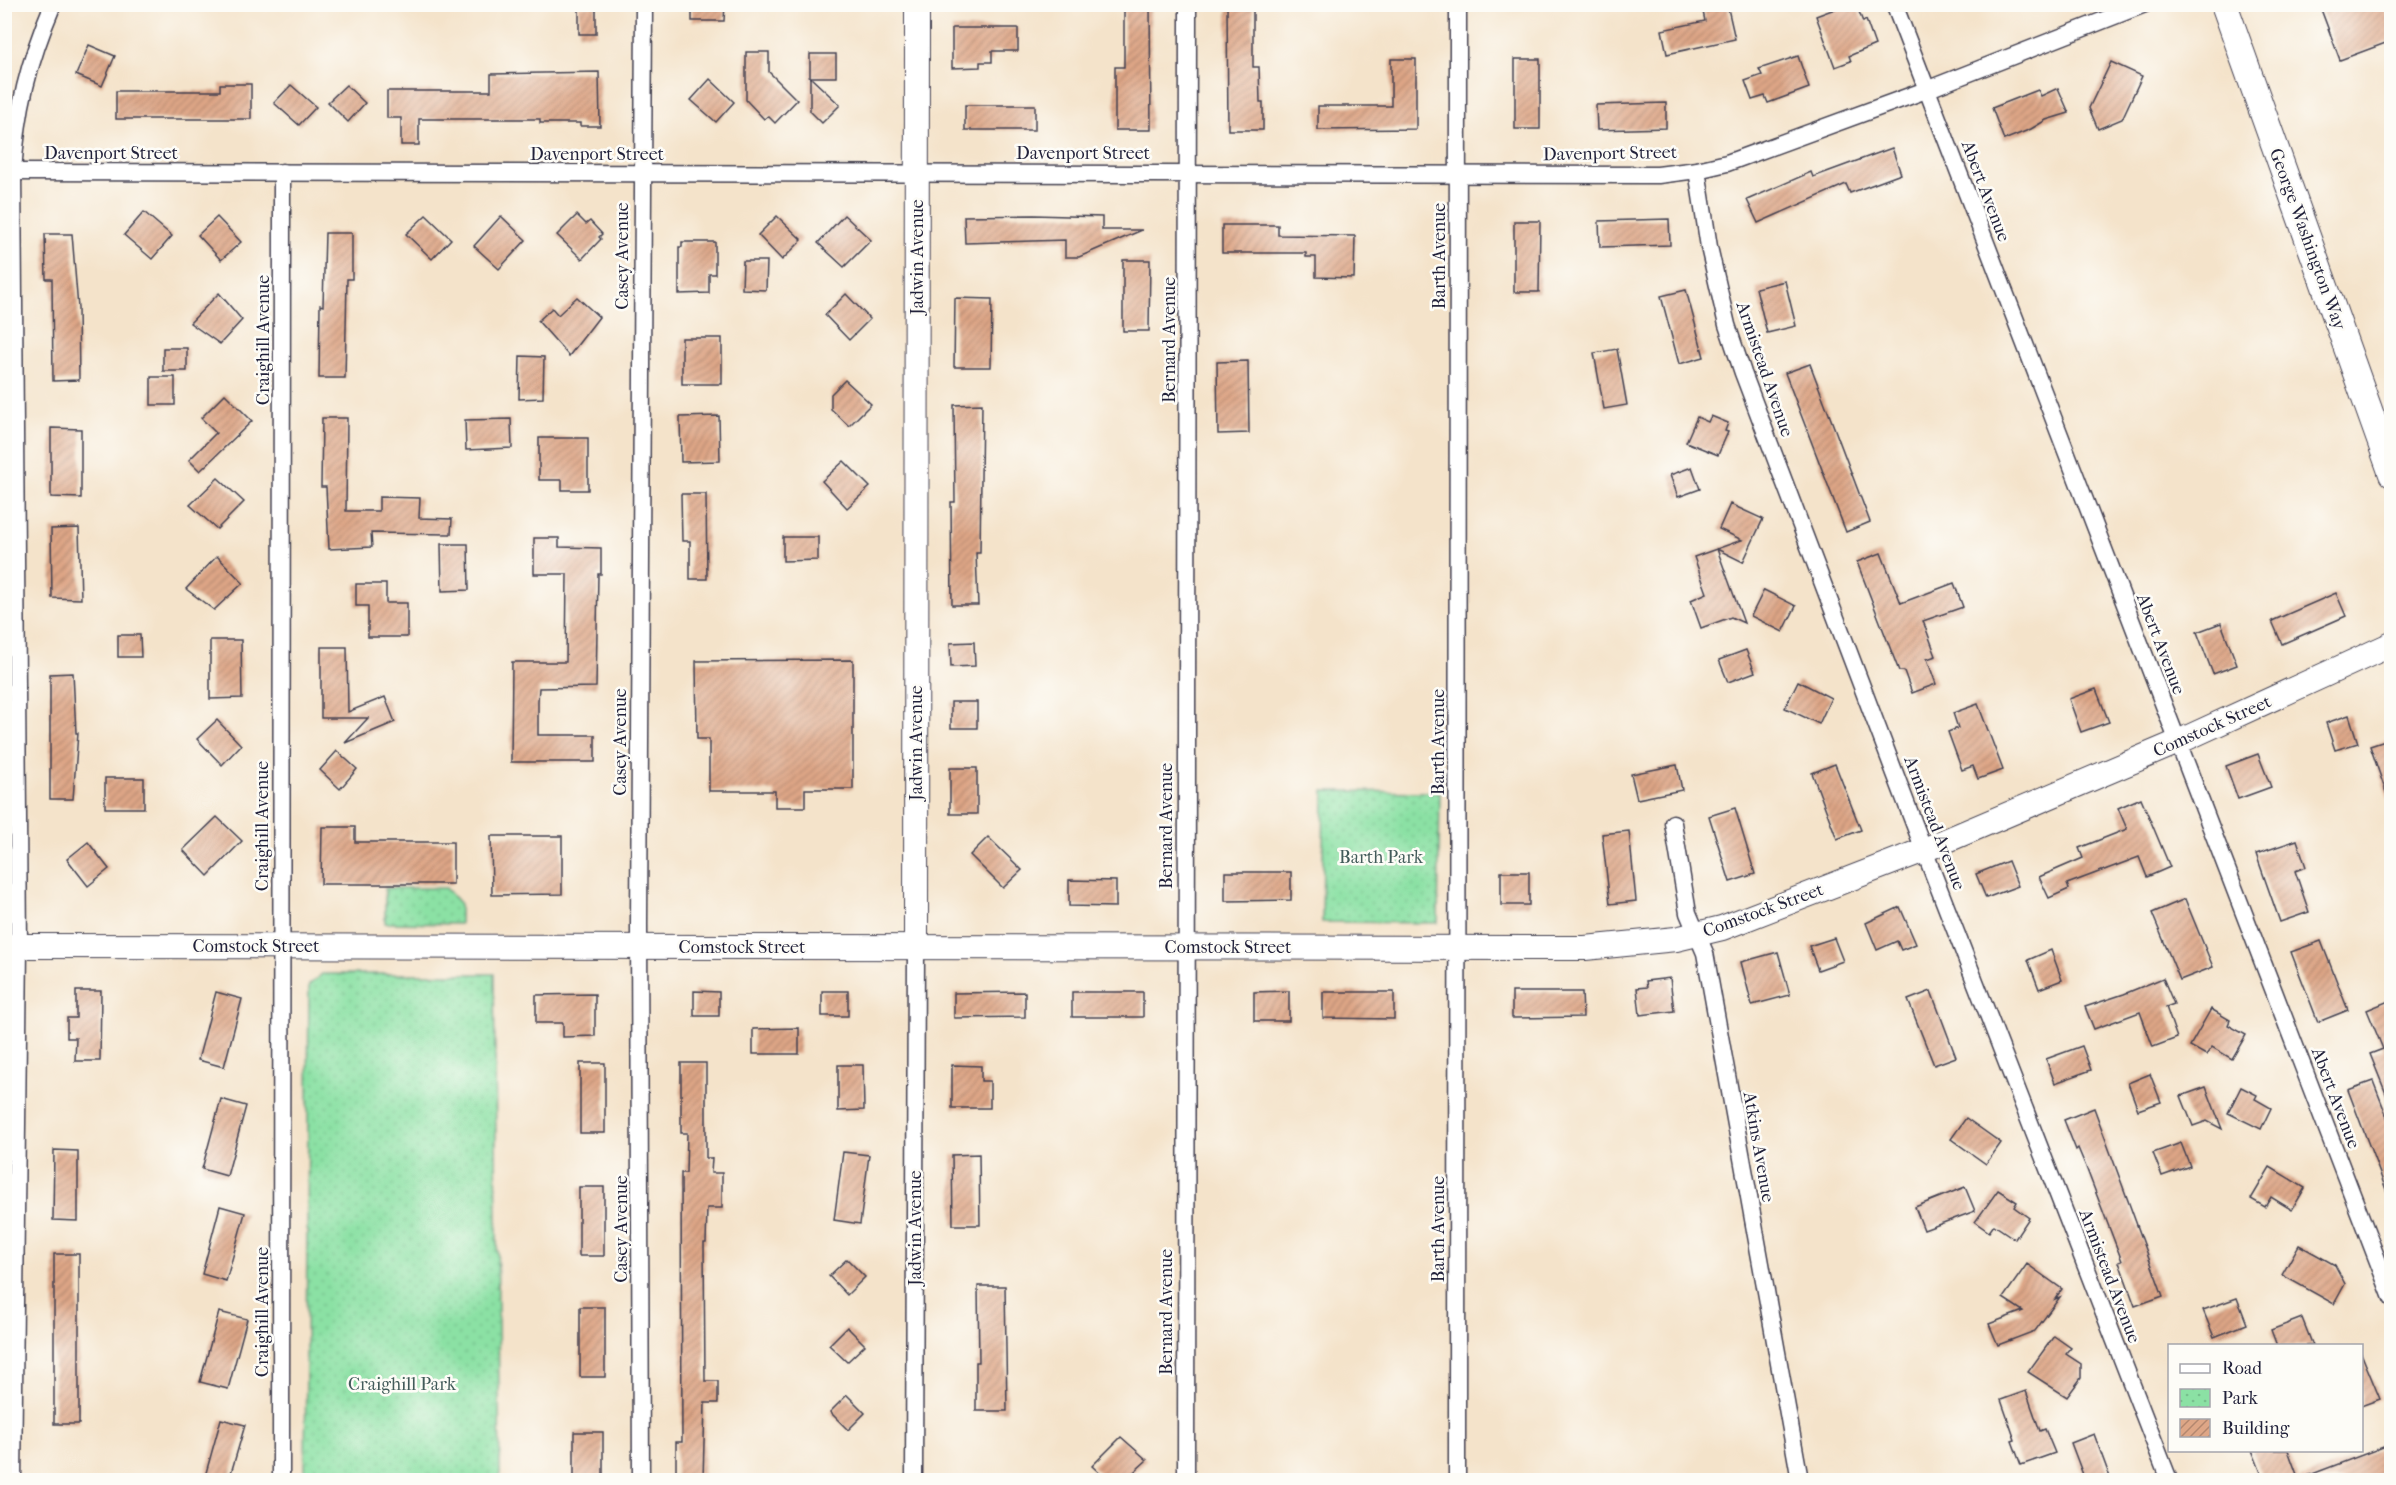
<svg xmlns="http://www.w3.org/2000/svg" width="2396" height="1485" viewBox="0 0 2396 1485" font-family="'IM FELL French Canon',serif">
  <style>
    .park { fill: url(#park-dots); stroke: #568270; stroke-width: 1.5 }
    .building { fill: url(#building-hatch) }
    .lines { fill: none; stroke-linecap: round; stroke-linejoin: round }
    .street-casing { stroke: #423f50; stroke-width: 19 }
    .secondary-casing { stroke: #423f50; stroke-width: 26 }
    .primary-casing { stroke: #423f50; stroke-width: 28 }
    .street { stroke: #fff; stroke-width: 16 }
    .secondary { stroke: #fff; stroke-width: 24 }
    .primary { stroke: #fff; stroke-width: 26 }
    .labels { text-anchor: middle; stroke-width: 5; stroke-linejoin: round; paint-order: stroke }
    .street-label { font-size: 18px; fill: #22223b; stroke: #fdfcf7 }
    .park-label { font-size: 18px; fill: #425b5a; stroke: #fdfcf7 }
  </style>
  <defs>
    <pattern id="park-dots" width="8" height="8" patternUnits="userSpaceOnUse" patternTransform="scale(1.5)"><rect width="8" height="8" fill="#8be1a4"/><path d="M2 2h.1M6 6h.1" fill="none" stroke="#78c18e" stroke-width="1.8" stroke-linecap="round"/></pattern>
    <pattern id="building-hatch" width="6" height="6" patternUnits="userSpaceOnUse" patternTransform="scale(1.5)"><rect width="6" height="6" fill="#dea686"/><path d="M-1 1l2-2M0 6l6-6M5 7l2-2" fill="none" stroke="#b4876f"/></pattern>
  </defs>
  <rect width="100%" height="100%" fill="#fdfcf7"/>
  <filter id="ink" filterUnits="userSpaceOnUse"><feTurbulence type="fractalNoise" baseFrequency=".0167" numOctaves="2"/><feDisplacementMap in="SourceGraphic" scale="12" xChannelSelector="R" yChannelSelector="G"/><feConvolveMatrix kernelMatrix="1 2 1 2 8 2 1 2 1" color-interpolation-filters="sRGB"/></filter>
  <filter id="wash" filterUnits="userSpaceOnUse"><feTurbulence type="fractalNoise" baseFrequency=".008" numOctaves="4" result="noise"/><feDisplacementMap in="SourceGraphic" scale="24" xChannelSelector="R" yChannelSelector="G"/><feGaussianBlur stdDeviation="1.35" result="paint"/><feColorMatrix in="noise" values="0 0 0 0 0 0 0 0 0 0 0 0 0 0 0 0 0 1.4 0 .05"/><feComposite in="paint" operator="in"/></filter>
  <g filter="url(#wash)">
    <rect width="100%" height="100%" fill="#f4e3ca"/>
    <g class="park">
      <path d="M1324,791L1440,792L1438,923L1322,922Z"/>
      <path d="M385,888H446L460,904V924L385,923Z"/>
      <path d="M322,974H494L500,1480H305L309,985Z"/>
    </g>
    <g id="blocks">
      <g class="building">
        <path d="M692,4H725L724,21H692Z"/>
        <path d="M1124,4H1150L1151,130H1115V67H1124Z"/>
        <path d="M1227,4H1253V67H1259L1260,102H1263V130H1228Z"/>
        <path d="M1713,4H1727L1735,39L1667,54L1662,30L1705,21L1702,7Z"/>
        <path d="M1848,4H1856L1863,22L1866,20L1875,45L1849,56L1851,61L1835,67L1816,16Z"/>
        <path d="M2319,4H2384L2391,25V41L2340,60Z"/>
        <rect x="579" y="6" width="17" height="28"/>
        <path d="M952,28H1018V51H992V62H980V67L952,68Z"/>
        <path d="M89,45L115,56L102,86L76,75Z"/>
        <path d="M746,52H769V72L797,100L775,123L768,116L764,119L746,100Z"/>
        <path d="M810,54H836V77H810L840,105L822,123L810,111Z"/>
        <path d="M1798,56L1809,88L1768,103L1765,96L1752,100L1745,81L1762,75L1759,69Z"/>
        <path d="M1391,59H1416V129L1318,130V106H1391Z"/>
        <rect x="1515" y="59" width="25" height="70"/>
        <path d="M2111,62L2142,76L2122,119L2098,129L2089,108Z"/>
        <path d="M599,72L600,126H580V123H540V119H419V145H401V118H387V91H491V74Z"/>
        <path d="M710,79L734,102L716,122L691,100Z"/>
        <path d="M220,84H251V119H116V91H220Z"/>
        <path d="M291,85L316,107L299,125L274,103Z"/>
        <path d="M346,85L365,103L348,122L328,102Z"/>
        <path d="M2058,88L2069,113L2046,120L2031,129L2004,140L1992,108L2038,90L2041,96Z"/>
        <path d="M1666,103V128L1597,130L1596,105Z"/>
        <rect x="965" y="105" width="70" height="25"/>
        <path d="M1892,148L1901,174L1850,193L1846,184L1758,223L1747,200L1811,172L1813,177Z"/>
        <path d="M144,212L172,236L152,259L124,235Z"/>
        <path d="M426,215L451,239L432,259L406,234Z"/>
        <path d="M577,215L586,224L590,221L602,234L599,237L601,239L582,259L557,235Z"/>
        <path d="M844,215L871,240L844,267L818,243Z"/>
        <path d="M1034,215L1102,217V230H1142L1079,257H1065V240L965,243L964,216Z"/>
        <path d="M501,216L526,240L499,269L474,246Z"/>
        <path d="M777,216L802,240L782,260L758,235Z"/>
        <path d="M217,217L241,242L221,260L198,235Z"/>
        <path d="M1669,219L1670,245L1600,247L1599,221Z"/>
        <path d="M1514,221H1540L1539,292H1514Z"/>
        <path d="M1222,225H1278V235L1355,236L1354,278L1316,277V257H1306V253H1222Z"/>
        <path d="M325,233H352V279H347L345,378H319L320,305L323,306Z"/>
        <path d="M45,234H72L78,308L79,380L53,381L52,279H46Z"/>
        <path d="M682,242H715V274H709V293L679,294V247H682Z"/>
        <path d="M1123,260H1150L1149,331H1123Z"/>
        <path d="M743,261H767L766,290L742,289Z"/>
        <path d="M1785,281L1796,326L1767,333L1756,288Z"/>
        <path d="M1686,290L1704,357L1679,364L1661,296Z"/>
        <path d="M219,293L242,320L220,344L190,323Z"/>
        <path d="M846,294L870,319L849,340L825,315Z"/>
        <path d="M577,297L599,317L569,356L538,321L552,308L558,315Z"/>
        <path d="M955,298L992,299L991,367H954Z"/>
        <rect x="682" y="338" width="40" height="46"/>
        <rect x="163" y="348" width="24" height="23"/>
        <path d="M1617,349L1627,405L1604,409L1594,353Z"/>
        <path d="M520,356L544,357L543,398L519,399Z"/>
        <path d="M1248,361L1249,433L1218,434L1217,362Z"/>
        <path d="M1810,364L1870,522L1846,532L1785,373Z"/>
        <rect x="151" y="377" width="24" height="28"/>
        <path d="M845,380L871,404L849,426L831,409V394Z"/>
        <path d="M225,394L252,421L200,471L189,460L216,433L201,418Z"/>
        <path d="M982,404L980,553H976L978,605H952L951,502H955L954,405Z"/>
        <path d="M719,416L720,461L681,462L680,417Z"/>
        <path d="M1711,416L1728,423L1725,431L1728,432L1718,455L1686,442L1697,417L1708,422Z"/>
        <path d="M322,418H347L346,511H379V497L420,498L419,518L452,519L451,534L371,533L372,547L329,549L326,487H321Z"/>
        <path d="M511,419L512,448L466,450L465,420Z"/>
        <path d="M51,428L81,429V498L51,497Z"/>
        <path d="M539,438H588V490H562V480H539Z"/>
        <path d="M844,461L870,487L847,508L822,481Z"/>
        <path d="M1692,467L1700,489L1678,497L1670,475Z"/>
        <path d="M218,478L244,502L217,529L190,505Z"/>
        <path d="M681,494H706L707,579H690V541H682Z"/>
        <path d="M1730,504L1763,519L1743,562L1717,549L1744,623L1731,617L1701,628L1691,600L1707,593L1694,557L1742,540L1719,529Z"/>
        <path d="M79,528L81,599L52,598L51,529Z"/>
        <path d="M783,537H818V560L783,561Z"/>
        <path d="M534,538H559V547L601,548V574H598L596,687L539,688L538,701V735H595V762H511L512,662H566L567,574H534Z"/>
        <path d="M441,544H468L469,590L442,591Z"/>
        <path d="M1881,553L1901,603L1954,583L1963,607L1923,621L1936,656L1927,659L1936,684L1912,693L1904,671H1899L1857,562Z"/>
        <path d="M217,556L243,583L214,610L186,589Z"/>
        <path d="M356,584H386V603H407V637H368V606H356Z"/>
        <path d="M1764,590L1796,606L1783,632L1751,616Z"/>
        <path d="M2336,593L2346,616L2282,644L2272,621Z"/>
        <path d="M2221,623L2237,665L2213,674L2197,632Z"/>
        <path d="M118,635H140L141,657H118Z"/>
        <path d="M210,640H241L242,698L210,699Z"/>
        <path d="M974,642L975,666L951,667L950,643Z"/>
        <path d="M321,647H347L348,712L385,697L395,722L345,743L368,718H321Z"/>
        <path d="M1746,650L1755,672L1728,682L1719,660Z"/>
        <path d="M853,660V789H805V807H775V791H709V739H697L696,661Z"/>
        <path d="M73,673L76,733H78L73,799H50V674Z"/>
        <path d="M1798,681L1831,698L1819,724L1785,708Z"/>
        <path d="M2096,689L2109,722L2081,732L2069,699Z"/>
        <rect x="951" y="702" width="26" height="26"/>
        <path d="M1978,704L2003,770L1978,779L1973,766L1962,770L1948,732L1958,728L1953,713Z"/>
        <path d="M2349,715L2358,743L2335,750L2326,723Z"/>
        <path d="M217,720L241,745L222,765L197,739Z"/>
        <path d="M2391,739V800L2389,801L2370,746Z"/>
        <path d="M337,751L357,769L340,789L320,770Z"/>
        <path d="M2258,754L2271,787L2238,799L2226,766Z"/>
        <path d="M1835,764L1861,830L1837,839L1812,773Z"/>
        <path d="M1677,765L1682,790L1637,799L1631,774Z"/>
        <rect x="950" y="768" width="27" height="46"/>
        <rect x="105" y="778" width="39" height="30"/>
        <path d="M2141,798L2170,867L2147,877L2139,857L2067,884L2069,889L2049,898L2039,877L2083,858L2079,848L2127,829L2118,808Z"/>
        <path d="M1735,808L1755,874L1730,882L1709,816Z"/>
        <path d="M217,817L242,841L208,876L183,850Z"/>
        <path d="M322,827H355V842H453V884H321Z"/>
        <path d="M1629,831L1636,901L1610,904L1602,834Z"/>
        <path d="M491,836H562V894L492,895Z"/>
        <path d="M988,837L1022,870L1003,888L970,855Z"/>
        <path d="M2297,840L2306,867L2295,871L2309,912L2280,922L2256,854Z"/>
        <path d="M88,842L109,869L88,886L67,859Z"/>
        <path d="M2008,861L2018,886L1986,898L1976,874Z"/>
        <path d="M1225,872H1291V900L1225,901Z"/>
        <rect x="1501" y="872" width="28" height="33"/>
        <path d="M1069,880L1116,881V907L1069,906Z"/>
        <path d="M2185,899L2213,967L2180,980L2152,913Z"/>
        <path d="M1900,907L1916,944L1901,950L1897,941L1877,950L1866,923Z"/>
        <path d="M1834,938L1843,961L1818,970L1809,946Z"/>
        <path d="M2321,941L2348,1010L2318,1022L2291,952Z"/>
        <path d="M2051,950L2062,980L2039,989L2028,960Z"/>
        <path d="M1778,952L1790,995L1752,1005L1741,962Z"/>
        <path d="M1670,978L1674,1011L1640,1015L1637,988L1647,987L1646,981Z"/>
        <path d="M2163,978L2174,1004L2166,1007L2177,1038L2153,1047L2140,1012L2094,1029L2085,1007L2124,994Z"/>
        <path d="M76,991H101L100,1061H75L76,1038H67V1018H76Z"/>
        <path d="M694,991L719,992V1016H694Z"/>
        <rect x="822" y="991" width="26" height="25"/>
        <path d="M1289,991V1021H1254V992Z"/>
        <path d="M1931,991L1956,1057L1934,1065L1908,1000Z"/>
        <path d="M216,992L242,999L224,1067L198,1060Z"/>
        <path d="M1025,992V1017L954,1018V993Z"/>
        <rect x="1072" y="992" width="71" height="25"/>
        <path d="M1323,992H1394V1019L1323,1018Z"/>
        <path d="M1512,992H1582L1583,1017L1512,1018Z"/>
        <path d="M595,994V1036L563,1037V1023H536V995Z"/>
        <path d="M2391,1000V1106L2370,1054L2383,1049L2367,1010Z"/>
        <path d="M2211,1009L2230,1020L2228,1025L2246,1035L2232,1059L2212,1047L2206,1055L2190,1046Z"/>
        <path d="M799,1028V1054H753V1029Z"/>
        <path d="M2082,1046L2091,1070L2055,1083L2046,1059Z"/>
        <rect x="580" y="1063" width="25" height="70"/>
        <path d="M681,1063H706V1158H712L711,1173H722V1208H707L706,1243H704L705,1381H718V1403H705L703,1480H676V1442H682L681,1173H686L687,1133H681Z"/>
        <path d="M838,1065H863L864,1110L838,1111Z"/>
        <path d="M952,1065L981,1066V1081H990V1108H952Z"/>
        <path d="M2150,1074L2161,1102L2138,1110L2128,1083Z"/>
        <path d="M2373,1081L2391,1127L2390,1200L2348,1090Z"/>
        <path d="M2206,1087L2222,1129L2207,1121L2193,1126L2181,1096Z"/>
        <path d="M2241,1087L2257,1095L2255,1099L2271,1108L2261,1129L2228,1113Z"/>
        <path d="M221,1099L246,1106L227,1176L202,1169Z"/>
        <path d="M2094,1108L2163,1296L2135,1306L2119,1262L2122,1261L2086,1167L2078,1148L2076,1150L2064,1120Z"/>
        <path d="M1966,1118L2001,1143L1986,1164L1951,1139Z"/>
        <path d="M2181,1143L2190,1166L2162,1176L2153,1153Z"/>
        <path d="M54,1150L78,1151V1221L53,1220Z"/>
        <path d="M843,1152L869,1155L860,1224L834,1220Z"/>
        <path d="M979,1154L980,1225H953L952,1155Z"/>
        <path d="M2270,1167L2305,1188L2292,1210L2271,1197L2265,1207L2251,1199Z"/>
        <rect x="579" y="1187" width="25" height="69"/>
        <path d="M1965,1187L1975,1211L1924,1230L1915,1207Z"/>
        <path d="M1998,1190L2017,1202L2014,1207L2029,1218L2015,1239L1994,1225L1989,1232L1975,1222Z"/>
        <path d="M220,1206L245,1213L226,1281L202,1274Z"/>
        <path d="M2299,1245L2335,1265L2345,1284L2334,1304L2282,1275Z"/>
        <rect x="54" y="1254" width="25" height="170"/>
        <path d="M847,1259L865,1277L847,1295L829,1276Z"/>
        <path d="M2027,1264L2062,1289L2055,1299L2060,1297L2035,1331L1998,1345L1989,1324L2023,1311L2003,1298Z"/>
        <path d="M978,1286H1005L1007,1411H976V1362H979Z"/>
        <path d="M2237,1298L2247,1324L2214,1337L2203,1310Z"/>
        <rect x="580" y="1307" width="25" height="70"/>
        <path d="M219,1312L247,1319L228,1389L200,1382Z"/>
        <path d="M2302,1318L2313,1346H2277L2271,1330Z"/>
        <path d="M847,1327L865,1345L847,1362L829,1345Z"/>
        <path d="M2054,1336L2071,1348L2066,1354L2081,1364V1378L2067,1397L2028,1372Z"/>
        <path d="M2361,1353L2380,1399L2361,1406Z"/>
        <path d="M2026,1391L2040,1431L2045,1429L2055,1453L2021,1465L2012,1441L2015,1440L2001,1400Z"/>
        <path d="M847,1395L865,1413L848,1430L830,1412Z"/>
        <path d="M221,1419L245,1425L229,1480H204Z"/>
        <rect x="574" y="1432" width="29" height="48"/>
        <path d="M2094,1434L2111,1480H2085L2071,1443Z"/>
        <path d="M1121,1437L1147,1460L1125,1480H1107L1092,1466Z"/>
        <path d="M2391,1444V1472L2368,1480H2300L2299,1479Z"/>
        <path d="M2252,1450H2288L2299,1480H2264Z"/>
      </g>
    </g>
  </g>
  <g filter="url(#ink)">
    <use href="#blocks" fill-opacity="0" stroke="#423f50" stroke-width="1.5"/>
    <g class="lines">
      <g class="street-casing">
        <g id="street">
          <path d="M1894,4L2392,1298"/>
          <path d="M1697,170L1709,247L1727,325L1743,373L1924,850L2169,1480"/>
          <path d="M4,172L1658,175L1697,170L1727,163L1926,90L2145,4"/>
          <path d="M1673,823L1688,913L1705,953L1800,1480"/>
          <path d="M13,1480L19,946L13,172C17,109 28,63 53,4"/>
          <path d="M281,1480L282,172"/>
          <path d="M641,1480L639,925L644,4"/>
          <path d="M914,1480L916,947"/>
          <path d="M1186,1480L1188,4"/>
          <path d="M1457,1480L1458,4"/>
        </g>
      </g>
      <g class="secondary-casing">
        <g id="secondary">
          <path d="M4,946L1585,948L1676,939L1722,928L1924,850L2178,742L2392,644"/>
          <path d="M916,947L917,4"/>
        </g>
      </g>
      <g class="primary-casing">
        <path id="primary" d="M2224,4L2392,474"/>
      </g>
      <use href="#street" class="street"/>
      <use href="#secondary" class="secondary"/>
      <use href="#primary" class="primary"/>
    </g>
  </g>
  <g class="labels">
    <g class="street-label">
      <text x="111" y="159">Davenport Street</text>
      <text x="1083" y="159">Davenport Street</text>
      <text transform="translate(1610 153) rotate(-1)" y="6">Davenport Street</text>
      <text x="597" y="160">Davenport Street</text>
      <text transform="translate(1986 191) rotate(69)" y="6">Abert Avenue</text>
      <text transform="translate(2308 239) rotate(70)" y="6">George Washington Way</text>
      <text transform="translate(622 256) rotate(-90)" y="6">Casey Avenue</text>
      <text transform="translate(1439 256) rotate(-90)" y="6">Barth Avenue</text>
      <text transform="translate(917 257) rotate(-90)" y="6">Jadwin Avenue</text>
      <text transform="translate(263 340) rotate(-90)" y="6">Craighill Avenue</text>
      <text transform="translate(1169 340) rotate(-90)" y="6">Bernard Avenue</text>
      <text transform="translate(1765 369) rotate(71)" y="6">Armistead Avenue</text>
      <text transform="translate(2161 644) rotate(69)" y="6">Abert Avenue</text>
      <text transform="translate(2212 726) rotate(-24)" y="6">Comstock Street</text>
      <text transform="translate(620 742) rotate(-90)" y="6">Casey Avenue</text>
      <text transform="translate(1438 742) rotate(-90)" y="6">Barth Avenue</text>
      <text transform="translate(916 743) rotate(-90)" y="6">Jadwin Avenue</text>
      <text transform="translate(1935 823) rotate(69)" y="6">Armistead Avenue</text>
      <text transform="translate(262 826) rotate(-90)" y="6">Craighill Avenue</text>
      <text transform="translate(1166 826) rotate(-90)" y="6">Bernard Avenue</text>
      <text transform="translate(1763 910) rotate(-20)" y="6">Comstock Street</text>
      <text x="256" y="952">Comstock Street</text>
      <text x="742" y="953">Comstock Street</text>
      <text x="1228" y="953">Comstock Street</text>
      <text transform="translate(2336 1098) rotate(69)" y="6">Abert Avenue</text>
      <text transform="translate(1759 1147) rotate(80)" y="6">Atkins Avenue</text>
      <text transform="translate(915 1228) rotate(-90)" y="6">Jadwin Avenue</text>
      <text transform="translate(621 1229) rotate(-90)" y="6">Casey Avenue</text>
      <text transform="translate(1438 1229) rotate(-90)" y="6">Barth Avenue</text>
      <text transform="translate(2110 1276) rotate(69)" y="6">Armistead Avenue</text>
      <text transform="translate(262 1312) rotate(-90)" y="6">Craighill Avenue</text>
      <text transform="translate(1166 1312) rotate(-90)" y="6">Bernard Avenue</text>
    </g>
    <g class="park-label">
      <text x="1381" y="863">Barth Park</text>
      <text x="402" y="1390">Craighill Park</text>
    </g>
  </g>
  <rect width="2396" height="1485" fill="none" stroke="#fdfcf7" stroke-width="24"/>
  <rect x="2168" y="1344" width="195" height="108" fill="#fdfcf7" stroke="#a5a5ac" stroke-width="1.5"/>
  <rect x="2180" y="1364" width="30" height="9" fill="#ffffff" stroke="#a5a5ac" stroke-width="1.5"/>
  <text x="2222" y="1374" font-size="18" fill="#22223b">Road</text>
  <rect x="2180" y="1389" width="30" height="18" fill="url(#park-dots)" stroke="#a5a5ac" stroke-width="1.5"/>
  <text x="2222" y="1404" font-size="18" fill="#22223b">Park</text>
  <rect x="2180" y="1419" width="30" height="18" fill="url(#building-hatch)" stroke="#a5a5ac" stroke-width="1.5"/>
  <text x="2222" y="1434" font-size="18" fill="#22223b">Building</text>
</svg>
